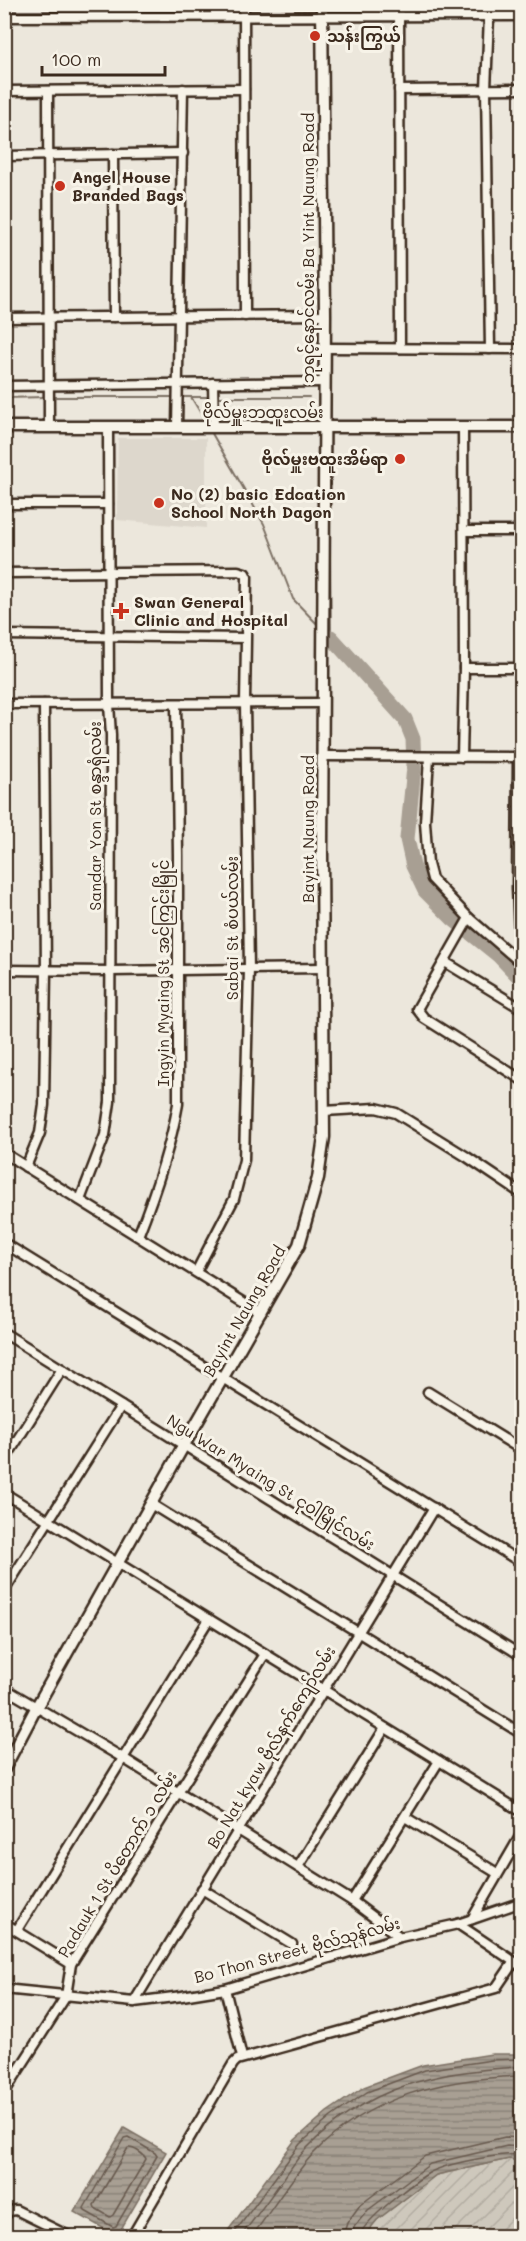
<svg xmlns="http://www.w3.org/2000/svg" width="526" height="2241" viewBox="0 0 526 2241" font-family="Mali,'Noto Sans Myanmar',sans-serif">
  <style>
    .built { fill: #ddd7cc }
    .garden { fill: url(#garden-furrows); stroke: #84796d; stroke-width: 1.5 }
    .water { fill: url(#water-rules); stroke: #7c7064; stroke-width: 1.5 }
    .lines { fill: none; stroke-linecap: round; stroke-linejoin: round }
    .shore { stroke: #67594d; stroke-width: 1.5 }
    .stream { stroke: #7c7064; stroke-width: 2 }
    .river { stroke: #a89f93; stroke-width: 15 }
    .minor-casing { stroke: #3b2a1e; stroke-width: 13 }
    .major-casing { stroke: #3b2a1e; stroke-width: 15 }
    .minor { stroke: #f7f3e8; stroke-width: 8 }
    .major { stroke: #f7f3e8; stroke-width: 10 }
    .poi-dot { fill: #c8321e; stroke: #f7f3e8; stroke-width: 2 }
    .labels { text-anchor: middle; stroke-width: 6; stroke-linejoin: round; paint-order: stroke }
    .poi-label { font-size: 16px; font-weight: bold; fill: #3b2a1e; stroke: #f7f3e8; text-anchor: start }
    .street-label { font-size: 16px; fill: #3b2a1e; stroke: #f7f3e8 }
  </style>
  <defs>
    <pattern id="garden-furrows" width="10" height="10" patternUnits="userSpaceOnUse" patternTransform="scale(1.5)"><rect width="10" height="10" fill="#cec8bc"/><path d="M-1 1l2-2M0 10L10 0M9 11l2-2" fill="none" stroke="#b2aca1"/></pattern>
    <pattern id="water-rules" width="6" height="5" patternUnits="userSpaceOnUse" patternTransform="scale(1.5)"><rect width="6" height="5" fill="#a89f93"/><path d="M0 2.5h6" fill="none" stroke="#8a8277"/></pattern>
  </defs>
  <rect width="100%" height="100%" fill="#ece7dc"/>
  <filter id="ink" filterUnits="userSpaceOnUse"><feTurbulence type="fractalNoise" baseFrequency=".0167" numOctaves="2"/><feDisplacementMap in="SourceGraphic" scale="12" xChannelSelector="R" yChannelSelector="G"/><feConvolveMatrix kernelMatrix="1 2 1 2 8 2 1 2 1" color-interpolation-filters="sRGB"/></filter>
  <g filter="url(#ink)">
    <path class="built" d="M118,438H206V528L117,520Z"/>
    <path class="garden" d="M509,2159L521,2161V2236H364L377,2220L436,2175Z"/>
    <g class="water">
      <path d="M492,2054H521V2161L509,2159L436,2175L377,2220L364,2236H224L295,2140L327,2112L364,2087L423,2065Z"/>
      <path d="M124,2128L166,2152L117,2236L74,2212Z"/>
    </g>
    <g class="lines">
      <g class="shore">
        <path d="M128,2137L155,2153L157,2156L116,2226L113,2227L85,2211L84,2208L124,2138Z"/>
        <path d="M128,2148C133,2147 144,2154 146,2159L113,2215L110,2217L95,2208L94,2205Z"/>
        <path d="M232,2236L300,2144L331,2117L367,2092L425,2070L492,2060L522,2059"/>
        <path d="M241,2236C256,2217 270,2197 284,2178C291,2168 298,2157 306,2149C367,2086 438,2070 522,2067"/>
        <path d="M252,2236C271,2211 292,2177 312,2155C368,2096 443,2078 522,2076"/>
        <path d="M343,2236L347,2223L360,2205L425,2156L505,2137L522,2138"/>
        <path d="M352,2236L354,2227L368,2210L430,2164L507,2146L522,2147"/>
        <path d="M360,2236C361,2223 421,2175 435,2170C452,2163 504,2152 522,2155"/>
      </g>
      <g class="stream">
        <path d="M52,397H175"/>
        <path d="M181,397H191L206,422"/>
        <path d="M191,397H210"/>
        <path d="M215,397H309"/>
        <path d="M4,398L46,397"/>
        <path d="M210,430L264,524L293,599L320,627"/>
        <path d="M329,479L331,637"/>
      </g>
      <path class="river" d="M331,637L405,719L413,739L414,767L407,839L413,866L425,891L453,919L499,956L522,980"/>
      <g class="minor-casing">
        <g id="minor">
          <path d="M244,4L245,316"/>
          <path d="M399,4L400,348"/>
          <path d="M489,16L486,89L490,349"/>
          <path d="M4,17L522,16"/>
          <path d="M399,90L522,89"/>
          <path d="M4,91L244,89"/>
          <path d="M48,91L49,427"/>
          <path d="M113,154L114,317"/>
          <path d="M4,156L183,153"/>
          <path d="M4,318L325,315"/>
          <path d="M324,348L522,349"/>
          <path d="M213,383L214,427"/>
          <path d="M4,386L324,382"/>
          <path d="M177,427L183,89"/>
          <path d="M4,504H108"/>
          <path d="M464,531H522"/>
          <path d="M4,573L238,571L245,573L247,577L245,703L249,969L244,1160L234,1199L196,1272"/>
          <path d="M4,635L245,638"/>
          <path d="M464,668H522"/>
          <path d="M4,704L323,703"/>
          <path d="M323,756L522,757"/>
          <path d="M462,757L464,668L463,427"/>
          <path d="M518,757L517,888L519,937H522"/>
          <path d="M429,758L425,822L428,864L432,879L469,918L522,964"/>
          <path d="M469,918L417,1009L424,1018L522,1080"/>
          <path d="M445,962L522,1009"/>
          <path d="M4,970L111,971L323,968"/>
          <path d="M324,1111L376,1108L396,1113L467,1157L522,1194"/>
          <path d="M4,1153L261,1313"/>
          <path d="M26,1167L40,1133L44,1105L46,971L44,704"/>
          <path d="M80,1200L105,1135L110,1102L111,735L109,704L108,428"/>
          <path d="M138,1236C155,1193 170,1150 178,1104V855L176,704"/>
          <path d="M4,1243L522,1563"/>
          <path d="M4,1333L522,1656"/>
          <path d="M428,1392L522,1450"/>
          <path d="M4,1461L62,1369"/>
          <path d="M4,1493L522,1812"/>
          <path d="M151,1504L522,1734"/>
          <path d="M4,1591L121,1406"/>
          <path d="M4,1688L123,1758L352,1901L400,1937"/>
          <path d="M405,1817L497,1873"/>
          <path d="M298,1867L385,1728"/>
          <path d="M202,1889L292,1944"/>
          <path d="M352,1901L439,1761"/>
          <path d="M472,1919L522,1833"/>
          <path d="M4,1923L71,1964"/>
          <path d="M458,1924L522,1967"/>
          <path d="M17,1930L209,1619"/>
          <path d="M4,1989L134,2002L182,1996L225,1989L400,1937L458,1924L522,1902"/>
          <path d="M225,1989L242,2057"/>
          <path d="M134,2002L434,1508"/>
          <path d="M4,2093L66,1996L71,1964L265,1654"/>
          <path d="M4,2217L9,2211L16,2210L69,2236"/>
          <path d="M132,2236L233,2064L237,2060L496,1988L513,1963"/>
        </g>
      </g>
      <g class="major-casing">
        <g id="major">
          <path d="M4,427H522"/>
          <path d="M4,1769L36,1708L184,1445L299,1245L318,1178L324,1137L322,852L325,315L322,4"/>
        </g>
      </g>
      <use href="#minor" class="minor"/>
      <use href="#major" class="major"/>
    </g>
  </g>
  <g class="poi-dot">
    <circle cx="315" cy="36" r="6"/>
    <circle cx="60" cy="186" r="6"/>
    <circle cx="400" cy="459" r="6"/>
    <circle cx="159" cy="503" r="6"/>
    <path d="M118 602h6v6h6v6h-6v6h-6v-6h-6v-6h6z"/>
  </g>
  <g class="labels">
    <g class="poi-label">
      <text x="327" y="42">သန်းကြွယ်</text>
      <text x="72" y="183">Angel House<tspan x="72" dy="18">Branded Bags</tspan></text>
      <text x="388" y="465" text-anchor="end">ဗိုလ်မှူးဗထူးအိမ်ရာ</text>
      <text x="171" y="500">No (2) basic Edcation<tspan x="171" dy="18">School North Dagon</tspan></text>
      <text x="134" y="608">Swan General<tspan x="134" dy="18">Clinic and Hospital</tspan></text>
    </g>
    <g class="street-label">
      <text transform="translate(308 248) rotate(-90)" y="6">ဘုရင့်နောင်လမ်း Ba Yint Naung Road</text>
      <text x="263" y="418">ဗိုလ်မှူးဘထူးလမ်း</text>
      <text transform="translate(95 816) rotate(-90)" y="6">Sandar Yon St စန္ဒာရုံလမ်း</text>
      <text transform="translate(308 829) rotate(-90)" y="6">Bayint Naung Road</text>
      <text transform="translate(232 928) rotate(-90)" y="6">Sabai St စံပယ်လမ်း</text>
      <text transform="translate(163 973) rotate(-90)" y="6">Ingyin Myaing St အင်ကြင်းမြိုင်</text>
      <text transform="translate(244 1311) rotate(-60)" y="6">Bayint Naung Road</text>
      <text transform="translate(271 1482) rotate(32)" y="6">Ngu War Myaing St ငုဝါမြိုင်လမ်း</text>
      <text transform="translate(271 1747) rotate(-59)" y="6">Bo Nat kyaw ဗိုလ်နက်ကျော်လမ်း</text>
      <text transform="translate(117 1864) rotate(-59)" y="6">Padauk 1 St ပိတောက် ၁ လမ်း</text>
      <text transform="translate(297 1950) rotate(-15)" y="6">Bo Thon Street ဗိုလ်သုန်လမ်း</text>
    </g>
  </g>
  <rect width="526" height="2241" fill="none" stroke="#f7f3e8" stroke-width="24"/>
  <rect x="12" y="12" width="502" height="2217" fill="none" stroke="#3b2a1e" stroke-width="2" filter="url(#ink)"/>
  <path d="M42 66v9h123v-9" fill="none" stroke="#3b2a1e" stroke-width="3"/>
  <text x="51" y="66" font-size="18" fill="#3b2a1e" stroke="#f7f3e8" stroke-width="4.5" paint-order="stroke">100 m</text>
</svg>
